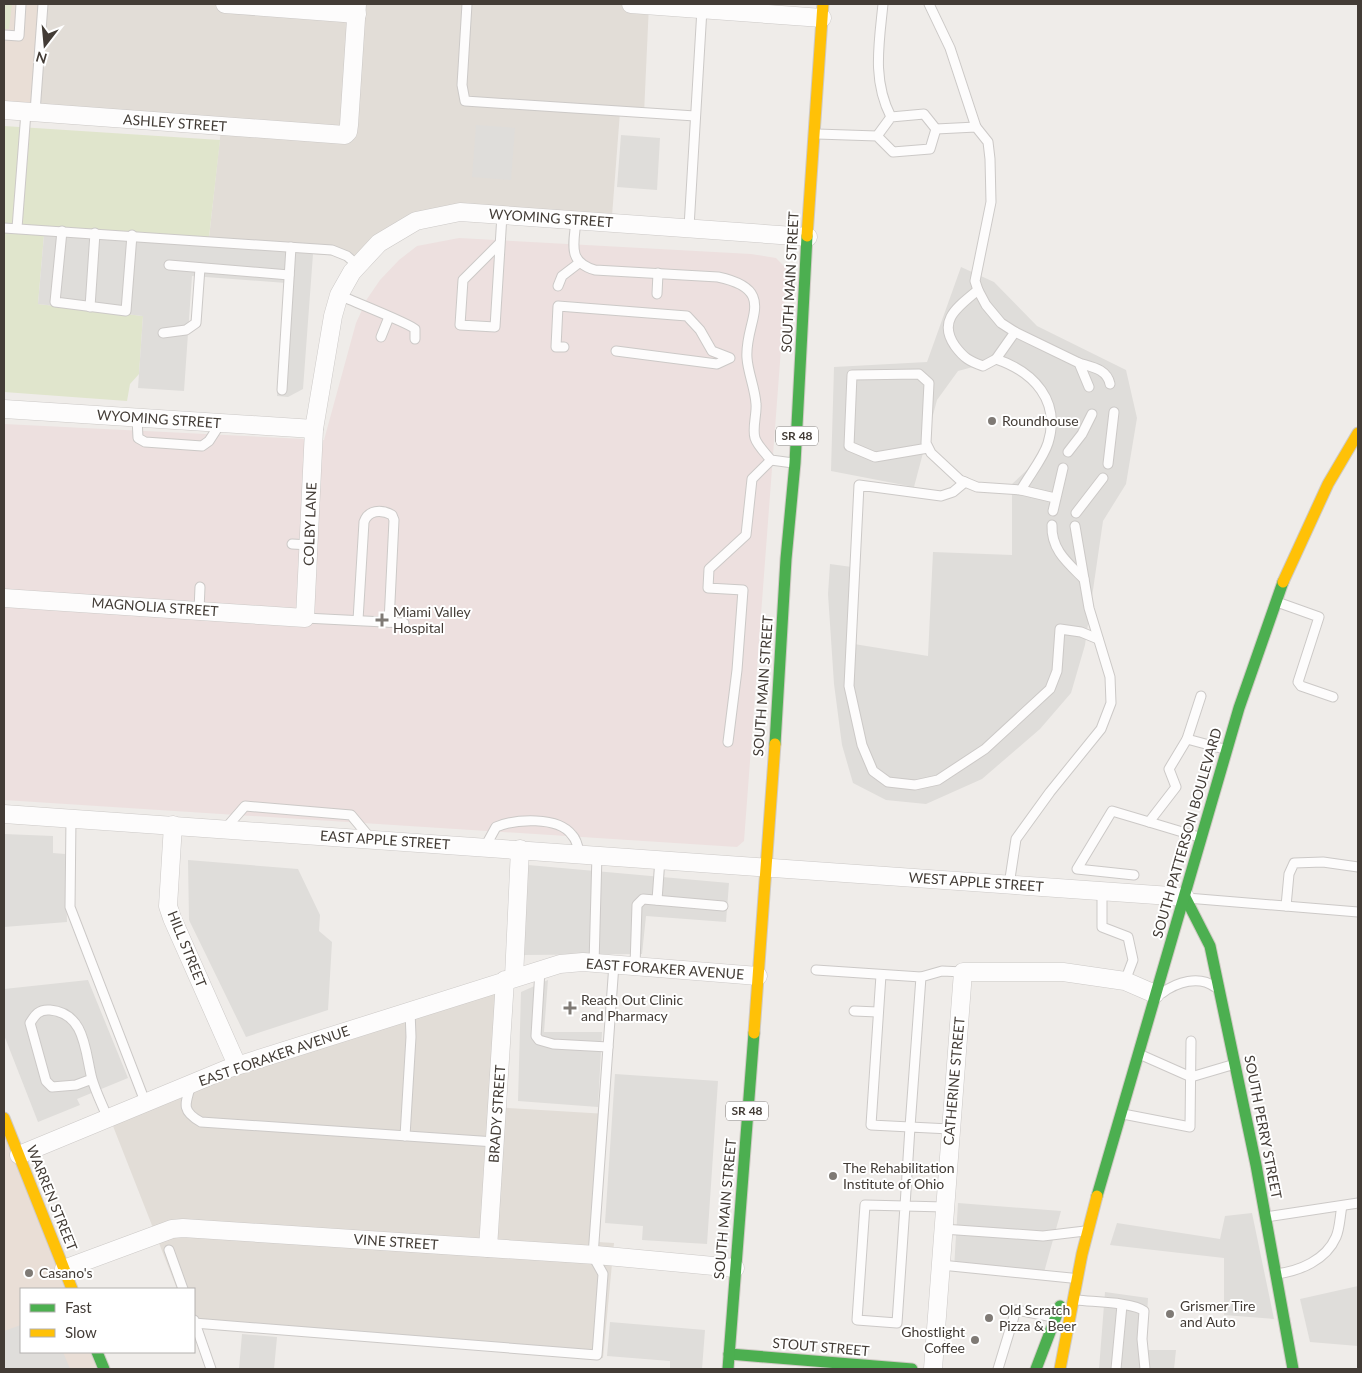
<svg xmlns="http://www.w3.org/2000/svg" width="1362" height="1373" viewBox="0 0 1362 1373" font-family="Lato,sans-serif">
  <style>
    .residential { fill: #e2ddd7 }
    .commercial { fill: #e9ded6 }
    .medical { fill: #ede0df }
    .green { fill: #e0e5cc }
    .parking { fill: #dfddda }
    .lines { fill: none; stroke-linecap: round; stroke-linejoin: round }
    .lane-casing { stroke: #ccc9c7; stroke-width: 11 }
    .street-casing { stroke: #ccc9c7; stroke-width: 19 }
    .fast-casing { stroke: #cfcac4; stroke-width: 13 }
    .slow-casing { stroke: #cfcac4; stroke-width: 13 }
    .lane { stroke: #fdfcfc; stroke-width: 9 }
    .street { stroke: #fdfcfc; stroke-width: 18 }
    .fast { stroke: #4caf50; stroke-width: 11 }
    .slow { stroke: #ffc107; stroke-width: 11 }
    .poi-dot { fill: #7f7a75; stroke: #fff; stroke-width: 2 }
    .labels { text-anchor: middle; stroke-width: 4; stroke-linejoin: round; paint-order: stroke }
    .shield { fill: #fff; stroke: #7b7672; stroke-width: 1 }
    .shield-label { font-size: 12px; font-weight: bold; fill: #433c36 }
    .street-label { font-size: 14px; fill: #433c36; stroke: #fff }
    .poi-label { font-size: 14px; fill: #433c36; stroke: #fff; text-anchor: start }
  </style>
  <rect width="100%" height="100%" fill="#efece9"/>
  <g class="residential">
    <path d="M43,4H649L644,114L620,112L612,216L464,207L357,257L208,247L221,129L35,105Z"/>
    <path d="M501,986L493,1107L607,1114L598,1242L614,1243L603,1358L194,1327V1289H177L111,1121L238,1071Z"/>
  </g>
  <g class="commercial">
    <path d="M4,4H43L35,105L4,103Z"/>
    <path d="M4,1132L65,1289H21V1352H90L97,1369H4Z"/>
  </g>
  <path class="medical" d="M459,238L751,254L776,258L787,269L744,841L737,847L4,800V424L324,440L356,323L367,299L380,280L399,260L417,246Z"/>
  <g class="green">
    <path d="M4,4H12L9,29H4Z"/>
    <path d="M4,126L220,140L209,237L4,224Z"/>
    <path d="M4,232L44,235L38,304L143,316L139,374L130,384L127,401L4,392Z"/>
  </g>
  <g class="parking">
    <path d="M476,125L515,128L511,180L472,177Z"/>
    <path d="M621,135L660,138L657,190L617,187Z"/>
    <path d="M44,235L313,254L303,389L288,397L277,396L286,283L192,276L184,391L138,388L143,316L38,304Z"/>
    <path d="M961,267L994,282L1037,326L1126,370L1137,418L1126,484L1103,521L1085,645L1071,693L1040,729L982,779L926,804L886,800L853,783L842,745L834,684L828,594L830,564L859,568L854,644L928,656L933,552L1012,555V484L1043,455L1053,413L1033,375L995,361L958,371L937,400L914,487L831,471L834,367L927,362Z"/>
    <path d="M4,834L53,836V853L65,854L67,922L4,927Z"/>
    <path d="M188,860L298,869L320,915L319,931L332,942L328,1010L246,1037L189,920Z"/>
    <path d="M528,865L729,883L726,922L646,916L642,954L524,955Z"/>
    <path d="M88,980L128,1078L77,1099L80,1105L38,1122L4,1035V989Z"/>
    <path d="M548,980L544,1032H602L598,1107L518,1101L521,992Z"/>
    <path d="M615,1074L718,1081L707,1244L642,1240L643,1226L605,1223Z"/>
    <path d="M958,1203L1061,1211L1043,1276L954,1269Z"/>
    <path d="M1252,1213L1274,1319L1224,1315V1258L1110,1245L1117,1223L1220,1239L1225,1216Z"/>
    <path d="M1358,1286V1346L1310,1342L1300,1299Z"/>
    <path d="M1105,1292L1148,1298L1145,1350H1176L1174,1369H1099Z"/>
    <path d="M610,1322L705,1330L702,1369H670V1361L607,1356Z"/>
    <path d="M21,1325V1352H63L70,1369H4V1331Z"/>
    <path d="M242,1334L277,1337L274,1369H239Z"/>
  </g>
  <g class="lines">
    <g class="lane-casing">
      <g id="lane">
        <path d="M467,4L462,85L465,101L695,116"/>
        <path d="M883,4C879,44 872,80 891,117"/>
        <path d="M929,4L950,48L976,127"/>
        <path d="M4,35L19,36L21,4"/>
        <path d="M35,112L43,4"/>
        <path d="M936,129L976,127L988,142L990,159L991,202L975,281L978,290L986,305L1001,323L1015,332L1079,363L1089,387"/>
        <path d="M817,134L877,136L891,117L924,114L936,129L930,149L893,152L877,136"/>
        <path d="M576,220C574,244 567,262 595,270L718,277C780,290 744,321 747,358C748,373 755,388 756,404C757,414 752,428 755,438C757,445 766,454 771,460L793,463"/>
        <path d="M689,227L702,9"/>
        <path d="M4,228L332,250L347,256L357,265"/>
        <path d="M17,228L26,112"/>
        <path d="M62,231L55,302L126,311L132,235"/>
        <path d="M500,243L463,280L460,325L495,327L502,215"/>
        <path d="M169,265L289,275"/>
        <path d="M558,286L562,276L579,263"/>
        <path d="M978,290C958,307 937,320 955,346C964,358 969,361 983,366L996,359L1015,332"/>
        <path d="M657,294L658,273"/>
        <path d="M339,295C352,301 411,324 415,329V339"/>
        <path d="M90,307L95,233"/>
        <path d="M163,333L186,330L196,323L200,268"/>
        <path d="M381,337L389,317"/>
        <path d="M564,347H556L558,306L687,316L700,330L712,351L730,358L717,364L616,351"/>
        <path d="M996,359C1034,372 1061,401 1048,443C1043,459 1029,475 1021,490"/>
        <path d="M1079,363C1092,367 1107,369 1110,384"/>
        <path d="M282,390L291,247"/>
        <path d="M137,418L138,438L145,442L202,446L209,441L220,424"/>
        <path d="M928,448L875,457L849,446L852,375L919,374L929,383L926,443L931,453L960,480L977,487L1021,490L1055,498"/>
        <path d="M1068,452L1082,434L1092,414"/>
        <path d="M1108,464L1114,412"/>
        <path d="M965,482L953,492L941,496L859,485L849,686L862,745L873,771L888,782L915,785L938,780L985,749L1050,689L1057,671L1060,629L1081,632L1098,639"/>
        <path d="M1053,511L1063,468"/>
        <path d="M1076,513L1103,478"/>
        <path d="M1052,525C1051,550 1068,563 1084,579"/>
        <path d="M292,544L310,545"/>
        <path d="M1277,602L1319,617L1298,682L1301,686L1333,697"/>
        <path d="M199,610L200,587"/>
        <path d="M305,618L404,623"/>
        <path d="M358,620L364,522C368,510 381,509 392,515L394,520L389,622"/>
        <path d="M1187,739L1201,696"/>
        <path d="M728,742L737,670L743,590L708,588L709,569L746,535L752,479L771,460"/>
        <path d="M71,818L70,907L146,1104"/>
        <path d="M1149,822L1199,837"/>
        <path d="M225,829L245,806L351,815L371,839"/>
        <path d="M485,847L496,827C515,819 558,816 572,835C577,840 578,847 579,853"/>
        <path d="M1134,875L1077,869L1112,811L1149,822L1176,787L1169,769L1187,739L1224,749"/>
        <path d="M1009,885L1016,839L1050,792L1101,729L1111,703L1110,677L1089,608L1075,526"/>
        <path d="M1102,892V927L1128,937L1133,960L1125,981"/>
        <path d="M1187,898L1358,912"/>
        <path d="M657,900L660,859"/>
        <path d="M1286,906L1289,874L1294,863L1323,862L1358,867"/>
        <path d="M594,964L597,854"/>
        <path d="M635,966L637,905L643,899L723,906"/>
        <path d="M540,970L536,1036L539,1040L553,1044L608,1047"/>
        <path d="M816,970L921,977"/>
        <path d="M881,975L871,1125L910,1127L921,977L942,971L963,972"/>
        <path d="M1162,993C1177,982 1199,975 1215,987"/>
        <path d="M854,1011L878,1012"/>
        <path d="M1139,1054L1191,1077L1235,1064"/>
        <path d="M92,1079L76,1085L52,1087L46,1081L30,1023C35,1015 39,1009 50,1010C86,1013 85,1053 92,1079C96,1093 103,1106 108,1119"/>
        <path d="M191,1085C185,1104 181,1111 201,1122L495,1142"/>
        <path d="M1123,1114L1190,1127L1191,1041"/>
        <path d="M405,1136L411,1037L410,1010"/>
        <path d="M865,1205L905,1206L897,1323L857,1320Z"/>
        <path d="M945,1207L905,1206L910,1127L950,1129"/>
        <path d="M1266,1217L1358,1203"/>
        <path d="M943,1229L1043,1236L1085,1231"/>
        <path d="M169,1250L183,1289"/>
        <path d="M941,1265L1071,1278"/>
        <path d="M1276,1274C1300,1271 1326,1260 1336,1237C1340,1228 1340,1215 1342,1206"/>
        <path d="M1077,1300C1093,1302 1133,1302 1144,1311L1142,1339L1145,1369"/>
        <path d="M194,1320L211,1369"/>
        <path d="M194,1323L597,1355L603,1274L593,1256L614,964"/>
        <path d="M998,1369L1016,1310L1053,1317"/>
        <path d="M1116,1369L1122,1305"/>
      </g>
    </g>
    <g class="street-casing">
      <g id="street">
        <path d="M225,4L357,14"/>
        <path d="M631,4L822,18"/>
        <path d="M4,110L345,135L348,132L349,125L357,4"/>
        <path d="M4,409L314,429"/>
        <path d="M4,598L305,618L314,429L333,316L339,295L352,272L379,243L416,221L460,212L808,237"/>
        <path d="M4,814L1185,897"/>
        <path d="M173,825L168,906L172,918L237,1065"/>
        <path d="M514,977L520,849"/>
        <path d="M19,1155L227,1069L560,964L583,962L758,976"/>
        <path d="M488,1248L505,980"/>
        <path d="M64,1269L172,1229L183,1228L596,1255L735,1268"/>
        <path d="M933,1369L963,972H1063L1125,981L1155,994"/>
      </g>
    </g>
    <g class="fast-casing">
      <g id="fast">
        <path d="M775,744L786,559L795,463L807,236"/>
        <path d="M1185,897L1210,946L1256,1165L1293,1369"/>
        <path d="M1097,1196L1239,708L1283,582"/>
        <path d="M97,1352L104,1369"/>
        <path d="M729,1354L912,1369"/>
        <path d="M728,1369L754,1033"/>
        <path d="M1036,1369L1060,1306"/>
      </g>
    </g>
    <g class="slow-casing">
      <g id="slow">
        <path d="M807,236L823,4"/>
        <path d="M1283,582L1328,484L1358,433"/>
        <path d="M754,1033L775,744"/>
        <path d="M4,1118L72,1289"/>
        <path d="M1060,1369L1082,1254L1097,1196"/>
      </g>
    </g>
    <use href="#lane" class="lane"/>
    <use href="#street" class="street"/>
    <use href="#fast" class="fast"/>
    <use href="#slow" class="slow"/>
  </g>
  <g class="poi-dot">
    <circle cx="992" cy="421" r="5"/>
    <path d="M379.5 612.5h5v5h5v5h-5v5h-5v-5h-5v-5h5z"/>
    <path d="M567.5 1000.5h5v5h5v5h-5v5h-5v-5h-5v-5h5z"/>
    <circle cx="833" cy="1176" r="5"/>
    <circle cx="29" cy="1273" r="5"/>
    <circle cx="1170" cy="1314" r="5"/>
    <circle cx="989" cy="1318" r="5"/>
    <circle cx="975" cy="1340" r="5"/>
  </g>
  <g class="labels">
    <g class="shield">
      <rect x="776" y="426.5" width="42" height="19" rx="4"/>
      <rect x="726" y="1101.5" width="42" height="19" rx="4"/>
    </g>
    <g class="shield-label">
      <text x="797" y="440">SR 48</text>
      <text x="747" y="1115">SR 48</text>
    </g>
    <g class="street-label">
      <text transform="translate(175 123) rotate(4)" y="5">ASHLEY STREET</text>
      <text transform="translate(551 218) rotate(4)" y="5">WYOMING STREET</text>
      <text transform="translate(790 282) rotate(-87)" y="5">SOUTH MAIN STREET</text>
      <text transform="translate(159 419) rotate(4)" y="5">WYOMING STREET</text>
      <text transform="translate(310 524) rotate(-88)" y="5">COLBY LANE</text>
      <text transform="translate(155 607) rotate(4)" y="5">MAGNOLIA STREET</text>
      <text transform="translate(763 686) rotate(-86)" y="5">SOUTH MAIN STREET</text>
      <text transform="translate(1187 833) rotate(-74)" y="5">SOUTH PATTERSON BOULEVARD</text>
      <text transform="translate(385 840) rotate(4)" y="5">EAST APPLE STREET</text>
      <text transform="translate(976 882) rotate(4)" y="5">WEST APPLE STREET</text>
      <text transform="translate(187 949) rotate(68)" y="5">HILL STREET</text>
      <text transform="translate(665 969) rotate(4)" y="5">EAST FORAKER AVENUE</text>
      <text transform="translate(274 1056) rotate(-19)" y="5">EAST FORAKER AVENUE</text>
      <text transform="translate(954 1081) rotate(-85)" y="5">CATHERINE STREET</text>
      <text transform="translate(497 1114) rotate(-86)" y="5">BRADY STREET</text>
      <text transform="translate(1263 1127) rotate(79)" y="5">SOUTH PERRY STREET</text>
      <text transform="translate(52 1198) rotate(68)" y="5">WARREN STREET</text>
      <text transform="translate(725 1209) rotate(-85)" y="5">SOUTH MAIN STREET</text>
      <text transform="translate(396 1242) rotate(4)" y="5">VINE STREET</text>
      <text transform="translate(821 1347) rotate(5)" y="5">STOUT STREET</text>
    </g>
    <g class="poi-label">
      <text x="1002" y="426">Roundhouse</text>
      <text x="393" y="617">Miami Valley<tspan x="393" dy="16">Hospital</tspan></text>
      <text x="581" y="1005">Reach Out Clinic<tspan x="581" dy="16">and Pharmacy</tspan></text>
      <text x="843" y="1173">The Rehabilitation<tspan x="843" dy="16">Institute of Ohio</tspan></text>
      <text x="39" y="1278">Casano's</text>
      <text x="1180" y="1311">Grismer Tire<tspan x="1180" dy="16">and Auto</tspan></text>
      <text x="999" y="1315">Old Scratch<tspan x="999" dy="16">Pizza &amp; Beer</tspan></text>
      <text x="965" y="1337" text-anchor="end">Ghostlight<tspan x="965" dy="16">Coffee</tspan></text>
    </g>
  </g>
  <rect width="1362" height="1373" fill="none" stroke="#433c36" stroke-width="10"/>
  <rect x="20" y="1288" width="175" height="65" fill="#ffffff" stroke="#b4b1af"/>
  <rect x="30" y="1304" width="25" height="8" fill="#4caf50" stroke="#b4b1af"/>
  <text x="65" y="1313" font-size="15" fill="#433c36">Fast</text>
  <rect x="30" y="1329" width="25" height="8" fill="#ffc107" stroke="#b4b1af"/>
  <text x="65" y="1338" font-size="15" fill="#433c36">Slow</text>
  <g transform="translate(45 45) rotate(196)" stroke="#ffffff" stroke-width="4" paint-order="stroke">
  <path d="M0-4L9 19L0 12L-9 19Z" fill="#433c36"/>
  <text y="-8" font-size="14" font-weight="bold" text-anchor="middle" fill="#433c36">N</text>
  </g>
</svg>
